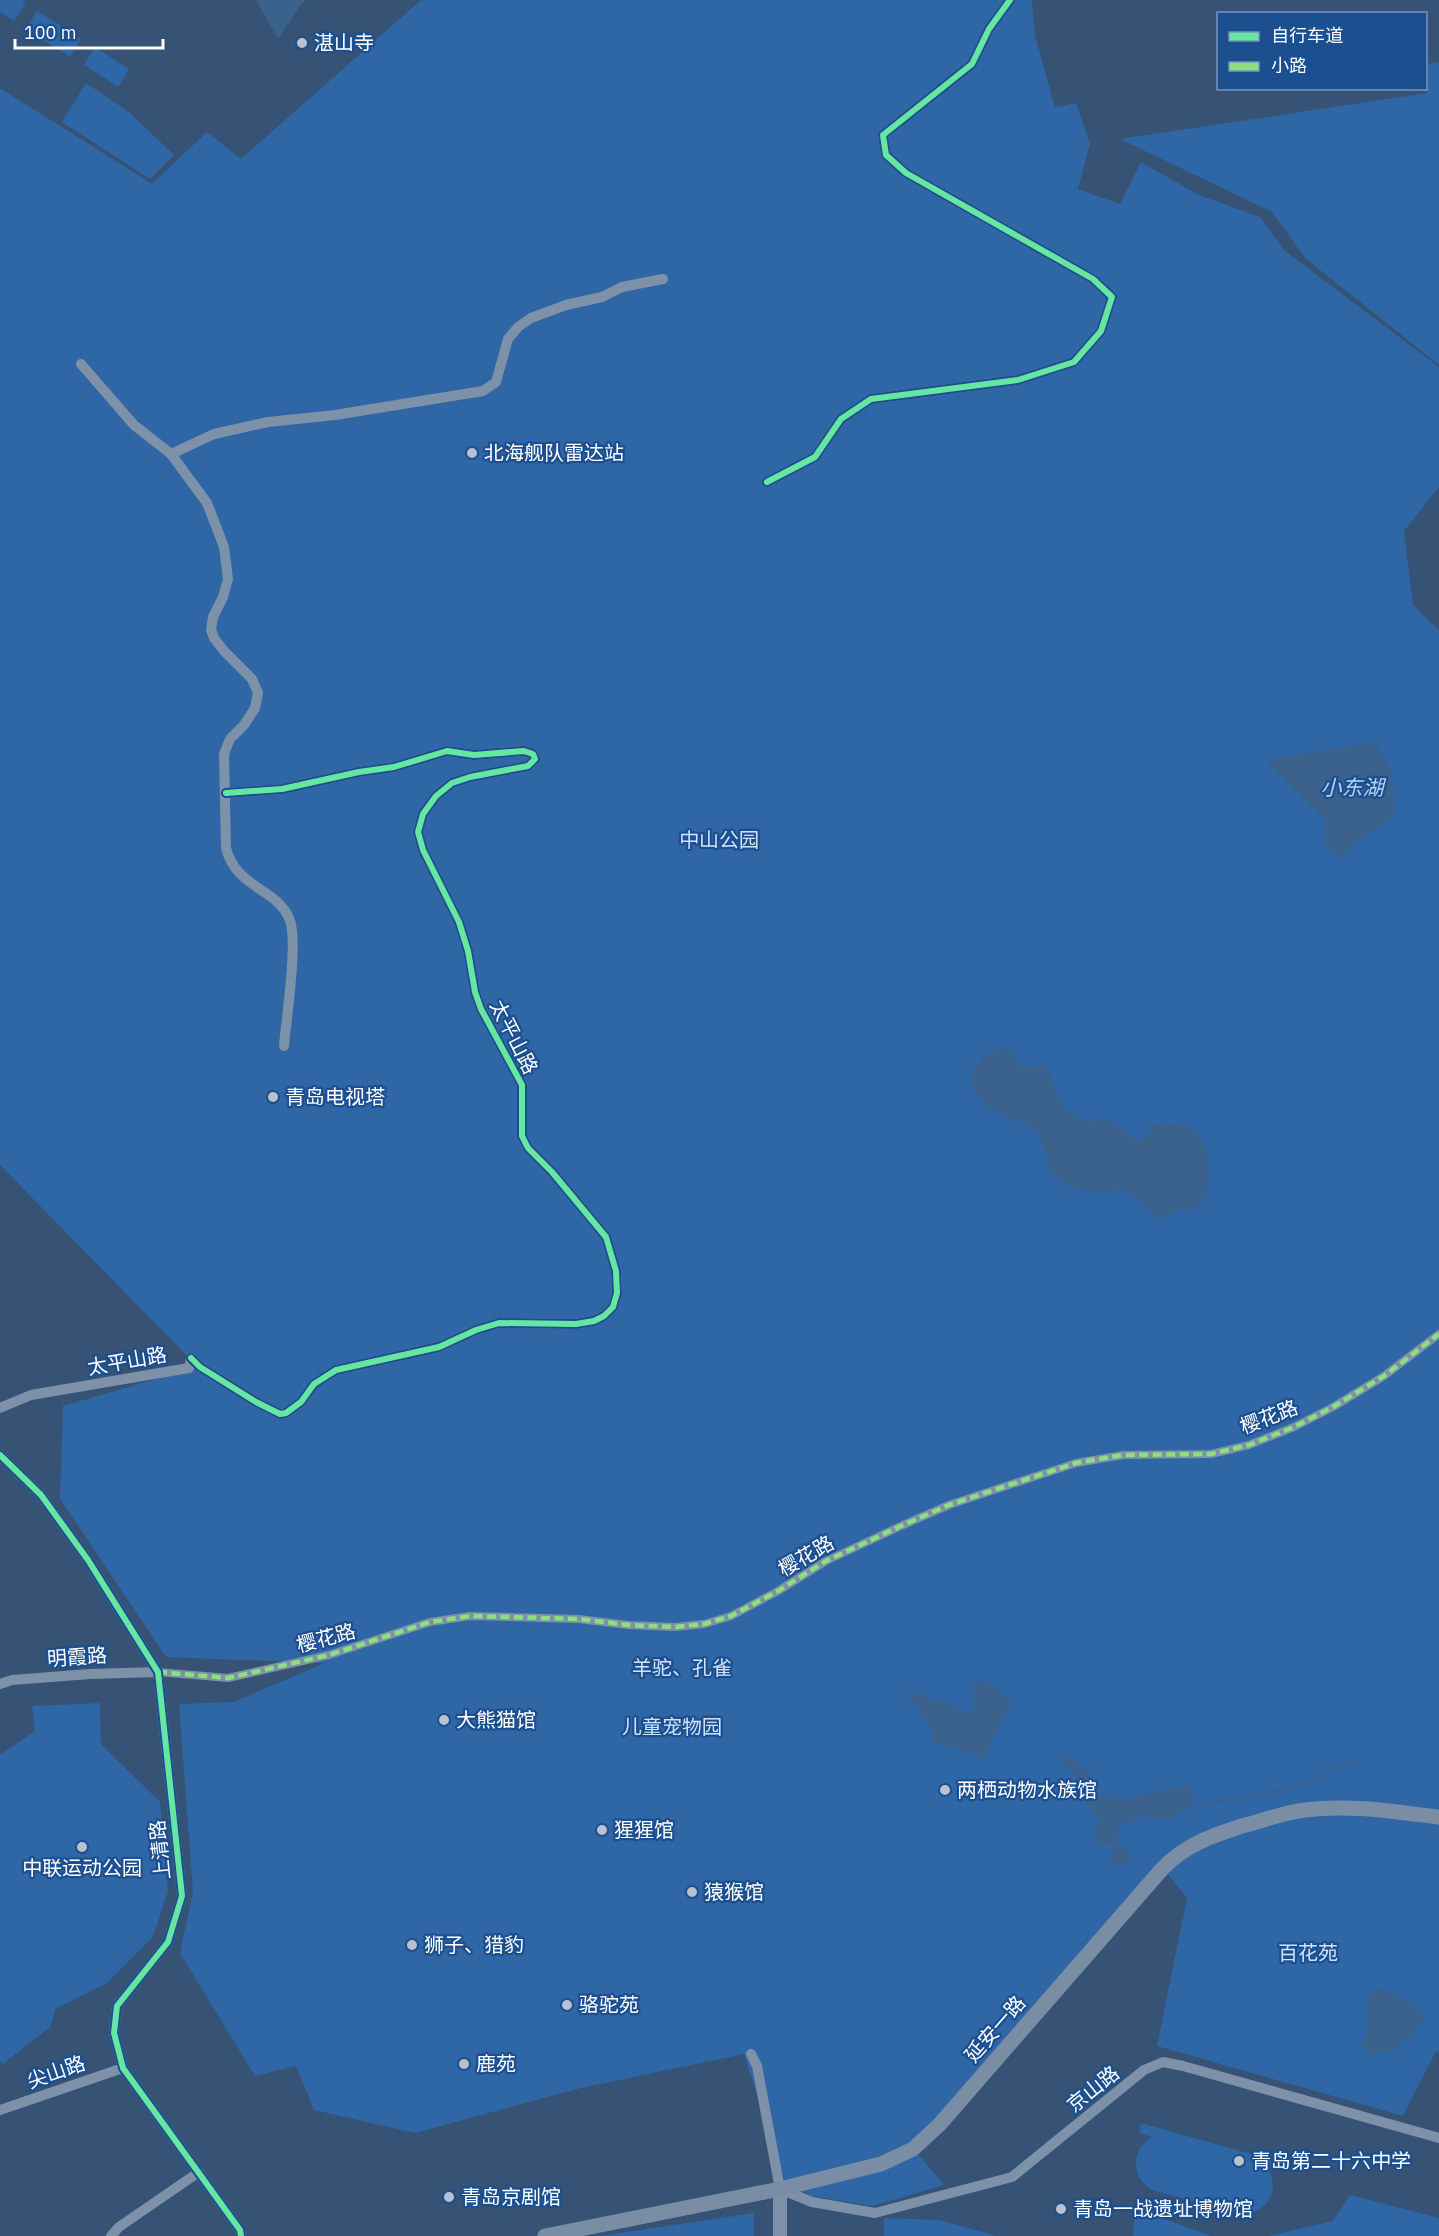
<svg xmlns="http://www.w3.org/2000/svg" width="1439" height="2236" viewBox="0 0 1439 2236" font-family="'IBM Plex Sans','Noto Sans SC',sans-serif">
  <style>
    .green { fill: #2f66a5 }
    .water { fill: #3b618d }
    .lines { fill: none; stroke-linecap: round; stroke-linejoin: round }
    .stream { stroke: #3b618d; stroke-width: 3 }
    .pedestrian { stroke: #7d92a8; stroke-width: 8 }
    .minor { stroke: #7d92a8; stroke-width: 10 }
    .tertiary { stroke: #7d92a8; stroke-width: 14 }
    .secondary { stroke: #798da4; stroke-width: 15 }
    .quiet { stroke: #8de07e; stroke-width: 4.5; stroke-dasharray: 9 4.5; stroke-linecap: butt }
    .cycleway-casing { stroke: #1b4f8f; stroke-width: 10 }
    .cycleway { stroke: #66e7a1; stroke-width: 6 }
    .poi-dot { fill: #b9c2ce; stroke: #1b4f8f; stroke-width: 2 }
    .labels { text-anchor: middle; stroke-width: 4.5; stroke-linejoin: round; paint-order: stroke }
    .poi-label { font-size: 20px; fill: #fff; stroke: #1b4f8f; text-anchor: start }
    .park-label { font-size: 20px; fill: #cfe3fa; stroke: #1b4f8f }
    .street-label { font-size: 20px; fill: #fff; stroke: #1b4f8f }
    .water-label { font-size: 21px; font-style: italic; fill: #b5d3f5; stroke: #1b4f8f }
  </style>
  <rect width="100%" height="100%" fill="#365274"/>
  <g class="green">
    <path d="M0,0H23L26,2L14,21L0,12Z"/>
    <path d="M421,0H1032L1035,36L1055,107L1076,103L1090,144L1078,189L1120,204L1141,162L1199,195L1260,217L1285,251L1439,367V487L1404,531L1413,605L1439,630V2052L1436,2051L1403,2116L1157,2046L1187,1898L1170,1877L1163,1872L913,2148L944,2185L873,2206L811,2196L785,2181L744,2054L581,2088L415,2133L314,2110L296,2066L255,2076L180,1953L193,1892L179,1704L233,1702L325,1663L166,1657L60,1499L63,1406L198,1367L0,1165V88L152,184L207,132L241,159Z"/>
    <path d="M37,11L81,39L70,57L26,29Z"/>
    <path d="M95,47L129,69L118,87L84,65Z"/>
    <path d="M1439,62V365L1305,258L1272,212L1120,139L1427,93L1426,64Z"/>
    <path d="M86,83L129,112L174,155L150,179L62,122Z"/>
    <path d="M100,1703L101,1744L160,1802L168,1891L153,1937L107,1983L55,2009L51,2026L3,2064L0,2061V1755L35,1731L32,1706Z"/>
    <path d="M1141,2123L1280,2162L1278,2170L1268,2168C1280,2191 1269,2211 1243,2215L1152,2190C1131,2177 1130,2150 1152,2137L1139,2133Z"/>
    <path d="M1350,2195L1439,2218V2236H1269L1333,2221Z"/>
    <path d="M1135,2208L1211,2236H1133Z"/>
    <path d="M754,2213V2236H600Z"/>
    <path d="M884,2218L939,2220L996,2236H884Z"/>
  </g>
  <g class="water">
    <path d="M256,0H307L302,3L278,39Z"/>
    <path d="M1375,742L1390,767L1396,814L1367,834L1340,857L1326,847L1324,819L1265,760Z"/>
    <path d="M1004,1047L1012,1052L1022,1069C1029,1070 1036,1062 1044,1067C1054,1073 1055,1099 1065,1108C1071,1113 1082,1123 1090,1122C1097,1121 1100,1116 1107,1120C1112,1122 1120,1126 1124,1129C1133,1136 1129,1145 1146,1137L1151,1127C1164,1121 1189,1121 1199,1135C1212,1153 1214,1190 1198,1206C1190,1214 1184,1209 1176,1211C1172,1212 1168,1218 1165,1219C1148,1214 1139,1196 1123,1191C1116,1188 1108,1191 1100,1192C1087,1193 1072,1188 1061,1181C1044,1171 1048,1146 1036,1133C1026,1121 1009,1119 996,1112C982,1105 964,1083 974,1068C982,1057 992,1051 1004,1047Z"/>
    <path d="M980,1679L1012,1700L984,1758L932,1741L931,1727L907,1694L910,1691L973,1713L974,1694L972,1687Z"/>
    <path d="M1065,1754L1090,1773L1093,1793L1109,1796L1118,1800L1187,1785L1193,1793L1192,1806L1170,1820L1147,1816L1122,1824L1117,1833V1844L1132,1854L1131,1862L1117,1866H1111L1113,1845L1098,1844L1094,1827L1099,1822C1097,1812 1092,1810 1086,1803C1078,1793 1076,1782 1073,1771L1061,1762V1759Z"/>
    <path d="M1378,1988L1409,2002L1415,2006L1424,2018L1423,2022L1418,2024L1410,2038L1400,2043L1395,2049L1370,2055L1361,2046C1362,2042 1367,2037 1367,2033C1370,2022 1369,2011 1368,1999Z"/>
  </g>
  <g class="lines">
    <path class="stream" d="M1192,1806L1276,1791L1309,1781L1356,1760"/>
    <path class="pedestrian" d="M158,1672L228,1678L329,1655L430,1622L470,1616L579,1619L628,1625L675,1627L704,1624L731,1616L778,1591L826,1561L903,1525L949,1505L1000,1488L1076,1463L1123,1455L1211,1454L1249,1445L1294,1427L1333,1407L1384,1376L1439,1334"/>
    <g class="minor">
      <path d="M81,364L134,425L171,454L207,503L224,547L228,579L223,597L213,617L211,630L214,638L224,651L252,679L258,693L255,708L244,725L230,739L224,754L226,848C236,888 276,888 289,918C299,938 286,1020 284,1046"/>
      <path d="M171,454L214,434L268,422L335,415L483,391L496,382L508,339L518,327L531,318L566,305L602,297L622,287L663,279"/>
      <path d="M767,482L815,457L841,419L871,399L1018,380L1074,362L1101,331L1112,297L1093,279L906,173L886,155L883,135L972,64L989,29L1010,0"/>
      <path d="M191,1358L200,1367L256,1402L280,1414L286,1413L301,1402L314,1384L336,1370L439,1347L476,1330L499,1323L576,1324L594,1321L604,1316L613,1307L617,1293L616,1271L606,1237L552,1172L528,1148L522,1136V1085L481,1009L475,992L468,951L459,922L423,850L418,832L423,814L436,796L452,783L470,777L528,766L535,759L533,754L524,751L474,755L447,751L394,767L359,772L282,789L226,793"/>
      <path d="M0,1408L31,1395L189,1368L191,1358"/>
      <path d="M0,1455L41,1495L88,1560L158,1672L182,1896L168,1942L117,2006L114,2033L123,2068L240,2230L241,2236"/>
      <path d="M0,1684L12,1680L90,1674L158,1672"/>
      <path d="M751,2054L757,2066L780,2189L812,2202L875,2213L1012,2177L1144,2070L1163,2062L1183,2066L1439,2138"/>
      <path d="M0,2110L123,2068"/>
      <path d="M111,2236L119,2227L199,2172"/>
    </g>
    <path class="tertiary" d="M780,2189V2236"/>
    <path class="secondary" d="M545,2236L780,2189L881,2164L913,2149L940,2124L1162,1869C1185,1845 1211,1836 1242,1826C1263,1821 1284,1812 1305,1810C1349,1804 1395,1812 1439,1817"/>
    <path class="quiet" d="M158,1672L228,1678L329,1655L430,1622L470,1616L579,1619L628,1625L675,1627L704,1624L731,1616L778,1591L826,1561L903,1525L949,1505L1000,1488L1076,1463L1123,1455L1211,1454L1249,1445L1294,1427L1333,1407L1384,1376L1439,1334"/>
    <g class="cycleway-casing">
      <g id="cycleway">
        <path d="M767,482L815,457L841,419L871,399L1018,380L1074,362L1101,331L1112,297L1093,279L906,173L886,155L883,135L972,64L989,29L1010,0"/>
        <path d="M191,1358L200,1367L256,1402L280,1414L286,1413L301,1402L314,1384L336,1370L439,1347L476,1330L499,1323L576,1324L594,1321L604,1316L613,1307L617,1293L616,1271L606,1237L552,1172L528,1148L522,1136V1085L481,1009L475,992L468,951L459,922L423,850L418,832L423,814L436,796L452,783L470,777L528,766L535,759L533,754L524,751L474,755L447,751L394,767L359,772L282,789L226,793"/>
        <path d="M0,1455L41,1495L88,1560L158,1672L182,1896L168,1942L117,2006L114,2033L123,2068L240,2230L241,2236"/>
      </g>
    </g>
    <use href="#cycleway" class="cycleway"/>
  </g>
  <g class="poi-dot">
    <circle cx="302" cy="43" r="6"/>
    <circle cx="472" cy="453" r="6"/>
    <circle cx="273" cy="1097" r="6"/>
    <circle cx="444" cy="1720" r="6"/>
    <circle cx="945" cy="1790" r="6"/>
    <circle cx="602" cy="1830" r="6"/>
    <circle cx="82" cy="1847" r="6"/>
    <circle cx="692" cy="1892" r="6"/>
    <circle cx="412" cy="1945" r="6"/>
    <circle cx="567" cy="2005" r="6"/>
    <circle cx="464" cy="2064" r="6"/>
    <circle cx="1239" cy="2161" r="6"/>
    <circle cx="449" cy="2197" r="6"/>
    <circle cx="1061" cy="2209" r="6"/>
  </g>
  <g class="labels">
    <g class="poi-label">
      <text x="314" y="50">湛山寺</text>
      <text x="484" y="460">北海舰队雷达站</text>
      <text x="285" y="1104">青岛电视塔</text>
      <text x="456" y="1727">大熊猫馆</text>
      <text x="957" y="1797">两栖动物水族馆</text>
      <text x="614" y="1837">猩猩馆</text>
      <text x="82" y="1875" text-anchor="middle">中联运动公园</text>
      <text x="704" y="1899">猿猴馆</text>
      <text x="424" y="1952">狮子、猎豹</text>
      <text x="579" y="2012">骆驼苑</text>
      <text x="476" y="2071">鹿苑</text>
      <text x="1251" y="2168">青岛第二十六中学</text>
      <text x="461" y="2204">青岛京剧馆</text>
      <text x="1073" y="2216">青岛一战遗址博物馆</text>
    </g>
    <g class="park-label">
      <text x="719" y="847">中山公园</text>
      <text x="682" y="1675">羊驼、孔雀</text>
      <text x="672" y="1734">儿童宠物园</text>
      <text x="1308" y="1960">百花苑</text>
    </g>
    <g class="street-label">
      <text transform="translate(514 1037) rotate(63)" y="7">太平山路</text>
      <text transform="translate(127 1361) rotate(-10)" y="7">太平山路</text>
      <text transform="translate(1269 1417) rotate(-21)" y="7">樱花路</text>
      <text transform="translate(806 1556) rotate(-30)" y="7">樱花路</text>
      <text transform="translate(326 1638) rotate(-15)" y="7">樱花路</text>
      <text transform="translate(77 1657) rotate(-4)" y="7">明霞路</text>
      <text transform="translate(160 1850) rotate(-96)" y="7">上清路</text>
      <text transform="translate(995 2029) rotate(-49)" y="7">延安一路</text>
      <text transform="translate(56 2072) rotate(-19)" y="7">尖山路</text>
      <text transform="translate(1093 2089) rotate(-39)" y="7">京山路</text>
    </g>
    <g class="water-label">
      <text x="1352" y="795">小东湖</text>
    </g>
  </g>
  <rect x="1217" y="12" width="210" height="78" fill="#1b4f8f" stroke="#7695bc" stroke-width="1.5"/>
  <rect x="1229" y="32" width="30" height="9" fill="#66e7a1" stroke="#7695bc" stroke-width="1.5"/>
  <text x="1271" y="42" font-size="18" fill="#ffffff">自行车道</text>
  <rect x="1229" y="62" width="30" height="9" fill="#8de07e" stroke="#7695bc" stroke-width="1.5"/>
  <text x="1271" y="72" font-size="18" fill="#ffffff">小路</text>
  <path d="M15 39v9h148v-9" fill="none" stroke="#ffffff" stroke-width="3"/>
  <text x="24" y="39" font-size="18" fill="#ffffff" stroke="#1b4f8f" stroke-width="4.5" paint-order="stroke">100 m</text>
</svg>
